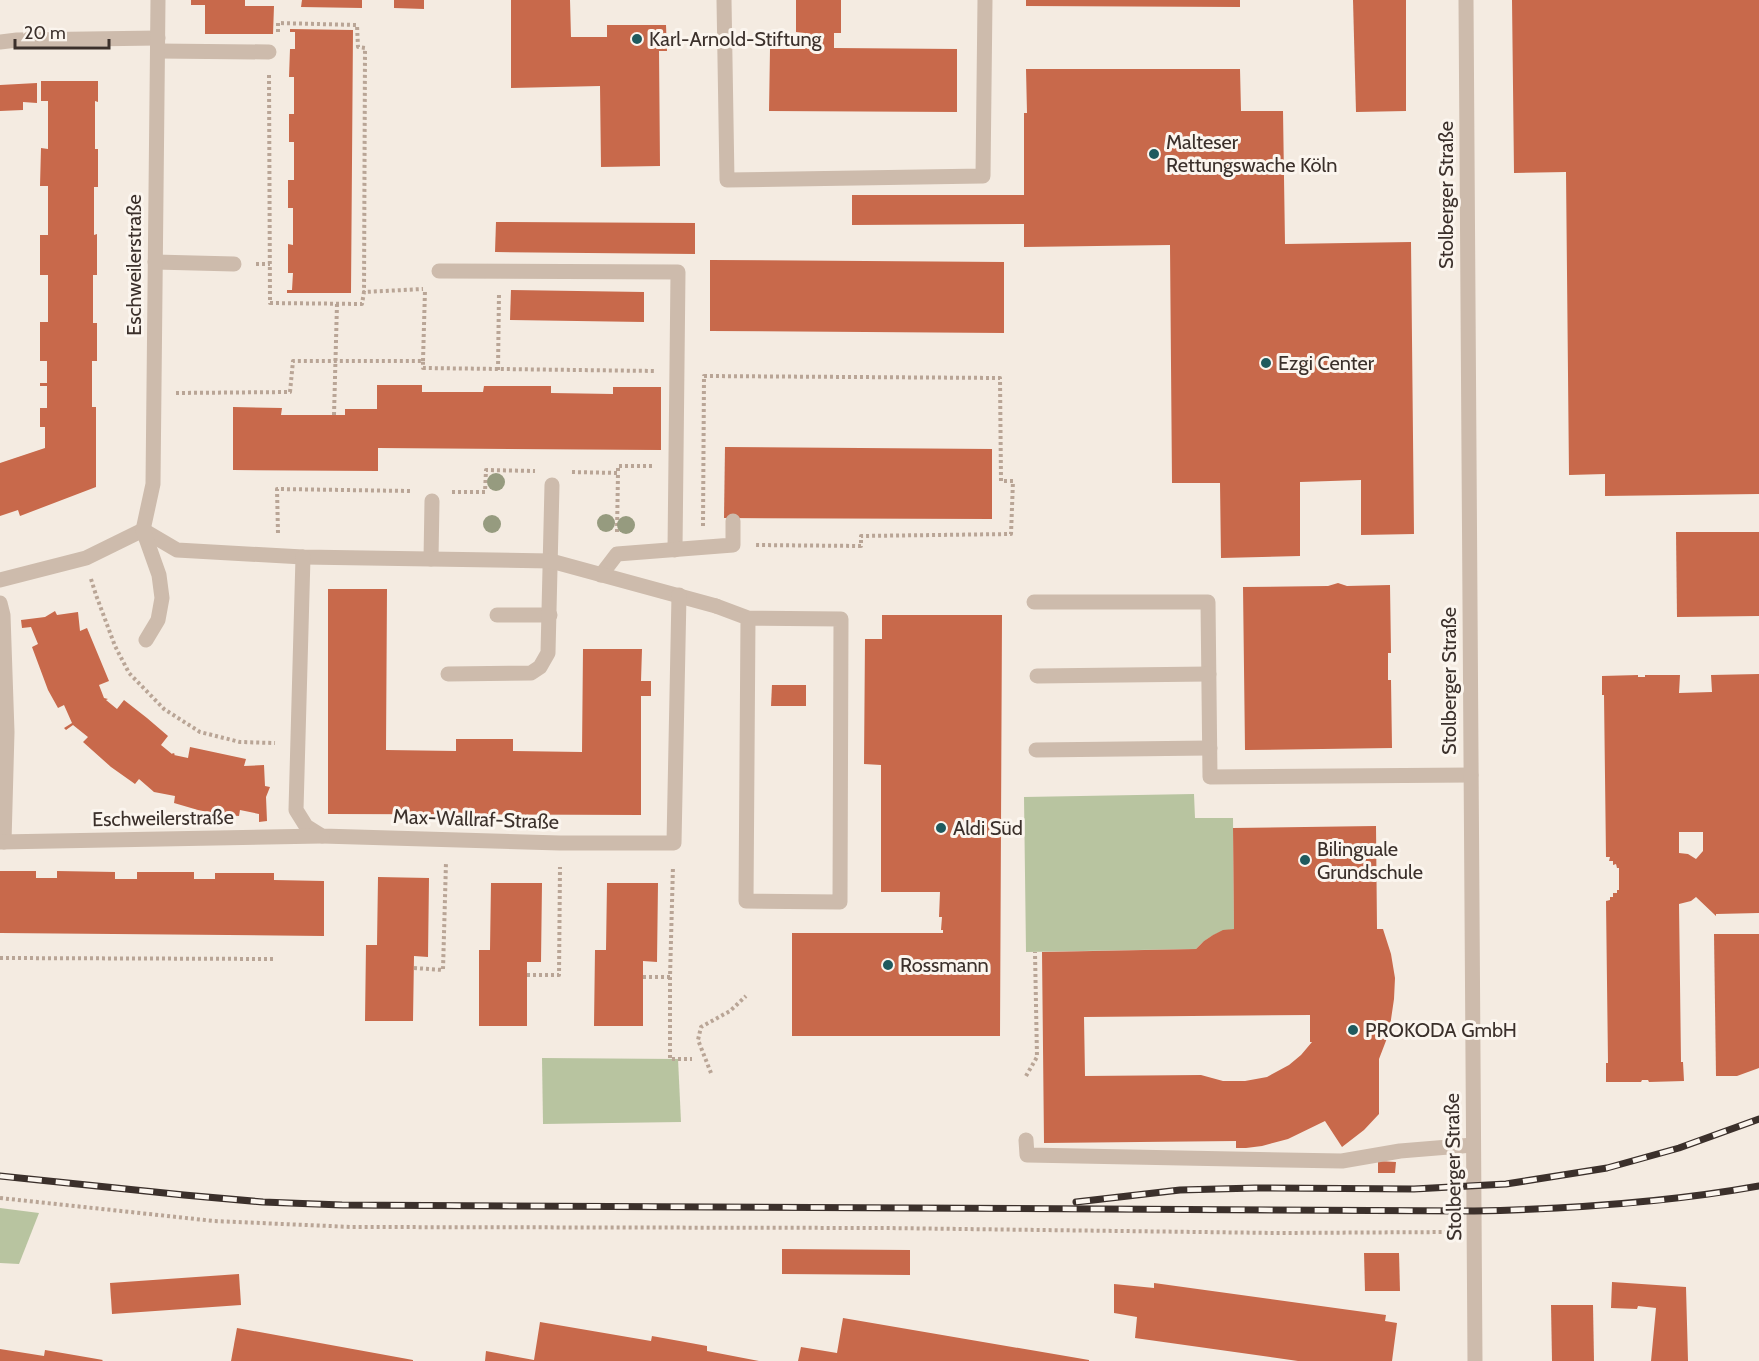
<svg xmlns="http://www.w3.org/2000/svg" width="1759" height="1361" viewBox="0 0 1759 1361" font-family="Cabin,sans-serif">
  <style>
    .green { fill: #b8c4a0 }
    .building { fill: #c8694b; fill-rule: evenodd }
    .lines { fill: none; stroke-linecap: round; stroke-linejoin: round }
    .path { stroke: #b9a596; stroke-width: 4; stroke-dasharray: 3 3; stroke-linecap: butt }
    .service { stroke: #cdbbac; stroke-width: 15 }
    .minor { stroke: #cdbbac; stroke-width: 15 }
    .tertiary { stroke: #cdbbac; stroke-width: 15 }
    .rail-casing { stroke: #3b302b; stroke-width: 7 }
    .rail { stroke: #fbf5ee; stroke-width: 4.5; stroke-dasharray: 14; stroke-linecap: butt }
    .tree { fill: #969b7f }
    .poi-dot { fill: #1f5a5e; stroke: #fbf5ee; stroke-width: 2 }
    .labels { text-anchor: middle; stroke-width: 6; stroke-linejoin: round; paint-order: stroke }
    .poi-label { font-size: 20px; fill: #3b302b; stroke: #fbf5ee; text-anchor: start }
    .street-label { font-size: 20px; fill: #3b302b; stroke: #fbf5ee }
  </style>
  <rect width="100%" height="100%" fill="#f4ebe1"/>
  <g class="green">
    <path d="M1194,794L1195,818H1233L1234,929C1218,931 1207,937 1196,949L1026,952L1024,797Z"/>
    <path d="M542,1058L678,1059L681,1122L543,1124Z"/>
    <path d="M0,1208L39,1213L19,1264L0,1263Z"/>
  </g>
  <g class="building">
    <path d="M191,0H245V6H274L273,34H205V5H191Z"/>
    <path d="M302,0H362V8L301,7Z"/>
    <path d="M394,0H424V9L394,8Z"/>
    <path d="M511,0H570L571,37H607V25H666L667,51H659L660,166L601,167L600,86L511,88Z"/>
    <path d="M796,0H841V33H834V48L957,49V112L769,111L770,49H805V33L796,32Z"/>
    <path d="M1026,0H1240V7L1026,6Z"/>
    <path d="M1353,0H1406V111L1356,112Z"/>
    <path d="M1512,0H1759V494L1605,496V474L1569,475L1566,172L1514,173Z"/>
    <path d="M290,29L353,30L351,293H287V290H292L293,273H288V244L293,245V208H288V180H294V142H289V114H294V77H289L290,49H295V32H290Z"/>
    <path d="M1026,69H1240L1241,111H1283L1285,244L1411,242L1414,534L1361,535V480L1300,482V556L1221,558L1220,483H1172L1170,245L1024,247V224L852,225V195H1024V113H1027Z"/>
    <path d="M41,81H98V102L95,101V149H98V187H94V235L97,234V275H93V323H97V361H92V407H96V487L20,516L18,510L0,516V463L45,448V427H40V408H47V386H40V383H47V361H40V322H48V275H40V235H48V186H40L41,148L48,149V101H41Z"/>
    <path d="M37,83V103L23,102V110L0,111V85Z"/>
    <path d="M496,222L695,223V254L495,252Z"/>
    <path d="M710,260L1004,262V333L710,331Z"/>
    <path d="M511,290L644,292V322L510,320Z"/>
    <path d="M377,385H422V392H483L484,386H551V393L613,394V387H661V450L378,448V471L233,470V407L282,408L281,415H345V409H377Z"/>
    <path d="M725,447L992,449V519L724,518Z"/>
    <path d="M1676,532H1759V616L1677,617Z"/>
    <path d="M1338,583L1347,586L1390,585L1391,653H1388V680H1391L1392,748L1245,750L1243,587L1328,586Z"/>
    <path d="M328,589H387L386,750L456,751V739H513V751L582,752L583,649H642L641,681H651V696H641V815L328,814Z"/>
    <path d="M55,611L57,615L78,612L80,631L87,628L109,681L99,685L104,698L108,699L106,700L117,709L124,700L147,718L168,736L161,745L172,754L173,753L175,754L174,755L188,758L190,747L246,759L244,766L264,765L265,786L270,787L266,797L267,821L259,822V814L240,810L239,816L223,815L198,810L174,803L175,796L154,792L139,779L135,784L111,767L83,742L88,737L73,725L66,730L64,728L72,723L64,705L58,708L48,690L32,647L38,644L31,627L22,628L21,620L45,617Z"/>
    <path d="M882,615H1002L1000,1036H792V933H943V930H941L942,917H939L940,892H881V765L864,764L865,639H882Z"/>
    <path d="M1759,674V913L1716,914V916L1696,897L1691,901L1679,904L1681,1062H1683L1684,1081L1649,1082L1648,1080H1642L1641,1082H1606V1063H1608L1606,901L1610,900V897H1613V893H1617V890H1619V868H1617L1616,864L1613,865V861H1609L1610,857H1606L1604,695H1602V676L1638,675V677H1645V675H1680L1679,693L1712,692L1711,675ZM1679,832H1703V851L1696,859L1688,854L1679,853Z"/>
    <path d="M772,685H806V706H771Z"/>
    <path d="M1376,826L1377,929H1383L1391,954L1395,978L1394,999L1389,1033L1379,1059V1114L1364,1130L1342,1147L1325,1121L1288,1139L1262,1146L1246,1148H1236V1141L1044,1143L1042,952L1196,949L1204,941L1213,935L1223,930L1234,929L1233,828ZM1310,1015V1042H1312L1301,1055L1289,1065L1267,1077L1245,1081H1223L1201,1075L1085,1076L1084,1017Z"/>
    <path d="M0,871H36V878H57V871L115,872V879H137V872H194V879H215V873H274V880L324,881V936L0,933Z"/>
    <path d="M378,877L429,878L428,957L414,956L413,1021H365L366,945H377Z"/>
    <path d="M491,883H542L541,962H527V1026H479V950H490Z"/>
    <path d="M607,883H658L657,962L643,961V1026H594L595,950H606Z"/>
    <path d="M1714,934H1759V1068L1737,1076H1716Z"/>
    <path d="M1378,1161L1396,1162L1395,1173H1378Z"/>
    <path d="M782,1249L910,1250V1275L782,1274Z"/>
    <path d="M1364,1253H1399L1400,1291H1365Z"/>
    <path d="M239,1274L241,1305L112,1314L110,1283Z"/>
    <path d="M1612,1282L1686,1287L1688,1361H1651L1656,1308L1638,1306L1637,1309L1611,1308Z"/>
    <path d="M1154,1283L1386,1315L1385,1321L1397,1323L1392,1361H1298L1135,1338L1137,1317L1114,1313V1284L1154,1288Z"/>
    <path d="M1551,1305H1593L1594,1361H1552Z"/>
    <path d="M843,1318L1089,1360V1361H798L801,1347L837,1353Z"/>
    <path d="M540,1322L651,1341L652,1336L707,1346V1351L759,1361H485L486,1351L534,1360Z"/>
    <path d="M237,1328L413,1360V1361H231Z"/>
    <path d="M0,1349L44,1356L45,1350L103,1360L102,1361H0Z"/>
  </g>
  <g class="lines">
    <g class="path">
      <path d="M278,32V23L357,25L358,47L365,48L364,292"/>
      <path d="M269,75L270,303L362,304L364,292L423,289"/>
      <path d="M256,264H270"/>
      <path d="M423,361L425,290"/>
      <path d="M498,370L499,293"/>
      <path d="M176,393L290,392L293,361H423V368L655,371"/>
      <path d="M334,415L337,304"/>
      <path d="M572,472L618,473V466H654"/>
      <path d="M452,492H485L486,470L535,471"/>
      <path d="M703,526L704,376L1000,378L1001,481H1013L1011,534L861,536V546L755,545"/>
      <path d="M617,532L618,473"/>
      <path d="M278,533L277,489L411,491"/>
      <path d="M91,579L96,595L115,646L129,673L164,709L200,732L240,742L275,743"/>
      <path d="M0,958L274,959"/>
      <path d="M414,968L443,970L446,862"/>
      <path d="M527,975H559L560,867"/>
      <path d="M643,977H670L673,866"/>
      <path d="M670,977V1059H692"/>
      <path d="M711,1073L698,1040L701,1027L730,1011L746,996"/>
      <path d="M1026,1076L1037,1057L1035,952"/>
      <path d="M0,1198L214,1221L352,1227L885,1228L1277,1233L1453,1232"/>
    </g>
    <g class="service">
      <path d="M724,0L727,180L983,176L985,0"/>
      <path d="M158,51L269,52"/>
      <path d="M155,262L234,264"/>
      <path d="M439,271L678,272L675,550"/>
      <path d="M431,559L432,501"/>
      <path d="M601,575L617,554L733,545V521"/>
      <path d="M1034,602H1208L1210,777L1471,775"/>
      <path d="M716,606L748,618L841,619L840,902L746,901L748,618"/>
      <path d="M497,615H550"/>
      <path d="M448,674L531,673L540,667L548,653L552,485"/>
      <path d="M1037,676L1209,674"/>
      <path d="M1036,750L1210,748"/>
      <path d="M1026,1140L1027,1155L1342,1161L1400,1151L1473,1145"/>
    </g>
    <g class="minor">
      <path d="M0,42L17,40L158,38"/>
      <path d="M143,530L177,550L303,557L551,561L716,606"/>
      <path d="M303,557L296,810L306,826L322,836L560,843H674L679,595"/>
      <path d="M0,580L86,558L143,530"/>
      <path d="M0,603L3,615L7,732L4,842"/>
      <path d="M146,640L158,620L162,598L159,575L143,530L153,484L158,0"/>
      <path d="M0,842L322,836"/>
    </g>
    <path class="tertiary" d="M1466,0L1475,1361"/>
    <g class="rail-casing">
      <g id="rail">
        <path d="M0,1176L184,1195L263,1202L342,1205L1474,1211C1570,1209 1665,1203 1759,1186"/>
        <path d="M1076,1202L1180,1190L1255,1188L1414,1189L1506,1184L1607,1168L1679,1148L1759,1119"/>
      </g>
    </g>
    <use href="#rail" class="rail"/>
  </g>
  <g class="tree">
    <circle cx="496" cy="482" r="9"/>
    <circle cx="606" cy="523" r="9"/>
    <circle cx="492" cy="524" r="9"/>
    <circle cx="626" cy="525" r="9"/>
  </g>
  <g class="poi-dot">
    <circle cx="637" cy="39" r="6"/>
    <circle cx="1154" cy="154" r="6"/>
    <circle cx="1266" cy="363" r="6"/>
    <circle cx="941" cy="828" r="6"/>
    <circle cx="1305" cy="860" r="6"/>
    <circle cx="888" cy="965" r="6"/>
    <circle cx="1353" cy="1030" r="6"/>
  </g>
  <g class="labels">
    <g class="poi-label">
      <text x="649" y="46">Karl-Arnold-Stiftung</text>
      <text x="1166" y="149">Malteser<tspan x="1166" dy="23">Rettungswache Köln</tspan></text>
      <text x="1278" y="370">Ezgi Center</text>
      <text x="953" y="835">Aldi Süd</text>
      <text x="1317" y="856">Bilinguale<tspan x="1317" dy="23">Grundschule</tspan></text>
      <text x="900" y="972">Rossmann</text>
      <text x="1365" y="1037">PROKODA GmbH</text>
    </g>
    <g class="street-label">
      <text transform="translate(1446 195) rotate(-90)" y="7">Stolberger Straße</text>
      <text transform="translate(134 265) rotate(-90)" y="7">Eschweilerstraße</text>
      <text transform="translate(1449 681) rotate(-90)" y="7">Stolberger Straße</text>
      <text transform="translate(163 818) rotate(-1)" y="7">Eschweilerstraße</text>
      <text transform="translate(476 819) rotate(2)" y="7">Max-Wallraf-Straße</text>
      <text transform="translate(1453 1167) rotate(-91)" y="7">Stolberger Straße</text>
    </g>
  </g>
  <path d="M15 39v9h94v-9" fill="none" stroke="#3b302b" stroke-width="3"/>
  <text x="24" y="39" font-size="18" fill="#3b302b" stroke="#fbf5ee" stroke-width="4.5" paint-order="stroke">20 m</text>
</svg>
